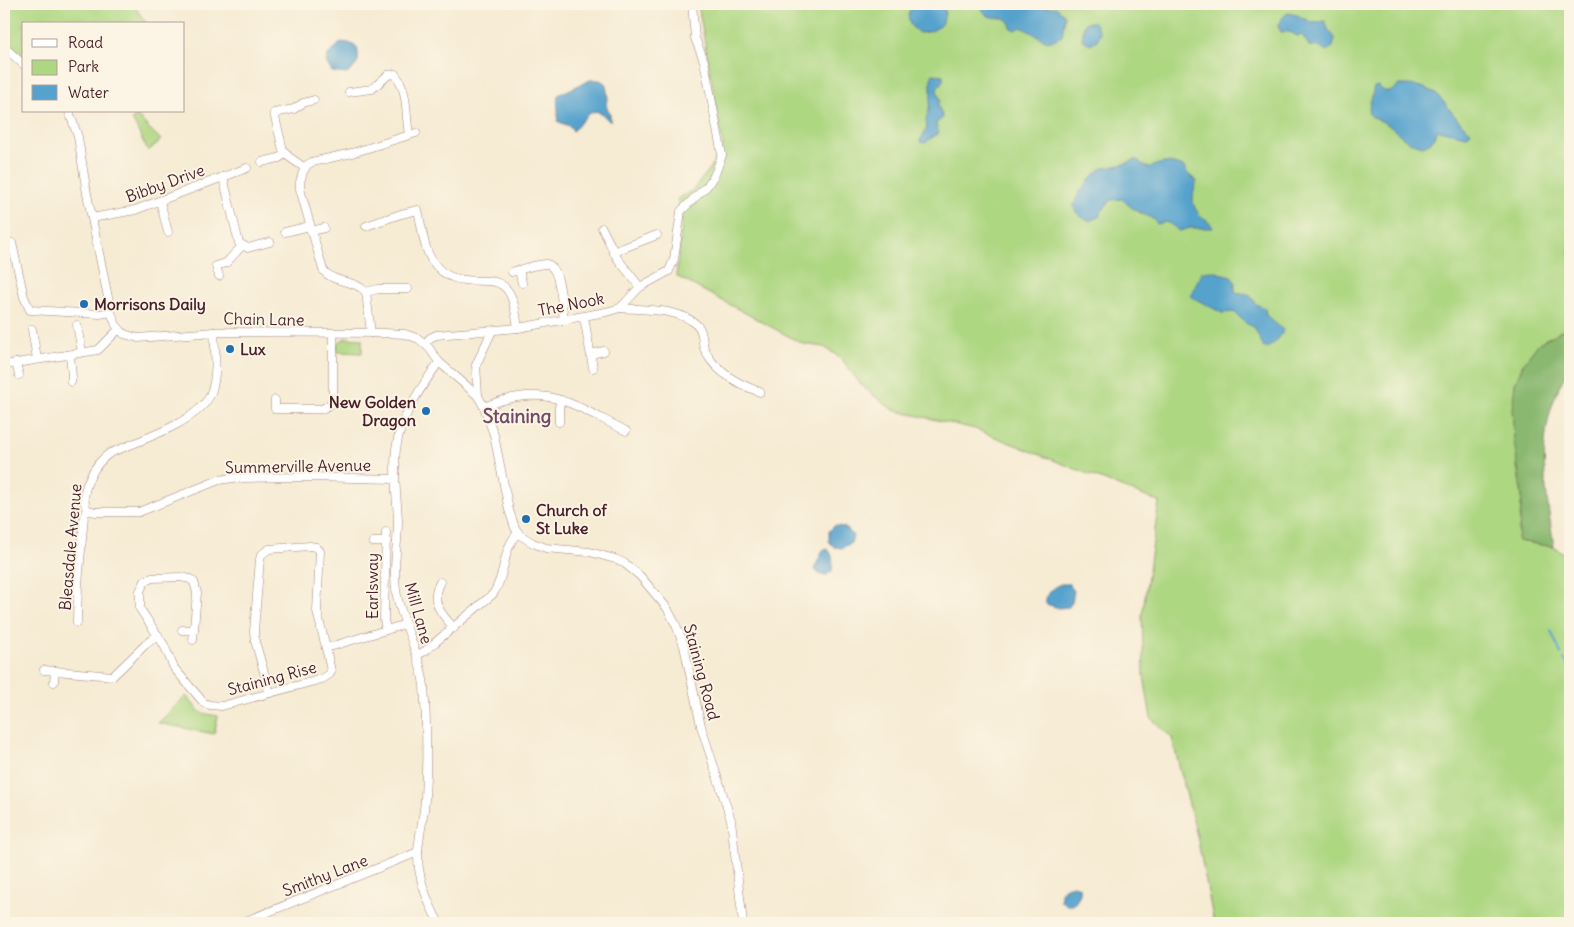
<svg xmlns="http://www.w3.org/2000/svg" width="1574" height="927" viewBox="0 0 1574 927" font-family="Delius,sans-serif">
  <style>
    .green { fill: #aed782; stroke: #7c7b56 }
    .forest { fill: #8ab870; stroke: #6a6c4e }
    .water { fill: #54a2cd; stroke: #4f607c }
    .lines { fill: none; stroke-linecap: round; stroke-linejoin: round }
    .stream { stroke: #54a2cd; stroke-width: 2 }
    .minor-casing { stroke: #a0857f; stroke-width: 9 }
    .minor { stroke: #fff; stroke-width: 8 }
    .poi-dot { fill: #1f6fb2; stroke: #fcf5e5; stroke-width: 2 }
    .labels { text-anchor: middle; stroke-width: 4; stroke-linejoin: round; paint-order: stroke }
    .street-label { font-size: 16px; fill: #4a1f2b; stroke: #fcf5e5 }
    .poi-label { font-size: 16px; font-weight: bold; fill: #4a1f2b; stroke: #fcf5e5; text-anchor: start }
    .quarter-label { font-size: 19px; font-weight: bold; fill: #724c66; stroke: #fcf5e5 }
  </style>
  <rect width="100%" height="100%" fill="#fcf5e5"/>
  <filter id="ink" filterUnits="userSpaceOnUse"><feTurbulence type="fractalNoise" baseFrequency=".02" numOctaves="2"/><feDisplacementMap in="SourceGraphic" scale="10" xChannelSelector="R" yChannelSelector="G"/><feConvolveMatrix kernelMatrix="1 2 1 2 8 2 1 2 1" color-interpolation-filters="sRGB"/></filter>
  <filter id="wash" filterUnits="userSpaceOnUse"><feTurbulence type="fractalNoise" baseFrequency=".0096" numOctaves="4" result="noise"/><feDisplacementMap in="SourceGraphic" scale="20" xChannelSelector="R" yChannelSelector="G"/><feGaussianBlur stdDeviation="1.12" result="paint"/><feColorMatrix in="noise" values="0 0 0 0 0 0 0 0 0 0 0 0 0 0 0 0 0 1.4 0 .05"/><feComposite in="paint" operator="in"/></filter>
  <g filter="url(#wash)">
    <rect width="100%" height="100%" fill="#f6ebd3"/>
    <g class="green">
      <path d="M4,4H133L147,24H24V59L4,40Z"/>
      <path d="M698,4H1570V326L1539,343L1523,364L1515,384L1517,467L1522,496L1518,541L1554,547L1570,557V923H1214L1197,836L1172,738L1151,718L1144,676L1142,616L1159,502L975,429L893,410L862,386L841,358L824,347L803,344L676,276L682,224L677,199L693,190L709,170L723,146Z"/>
      <path d="M137,116L161,140L148,151L132,119Z"/>
      <path d="M346,338L362,339V353L337,352V344L342,340Z"/>
      <path d="M186,696L201,713L218,716L214,734L158,723Z"/>
    </g>
    <path class="forest" d="M1570,326V370C1561,380 1558,390 1553,403C1537,451 1547,497 1554,547L1518,541L1522,496L1514,441L1512,408L1515,384L1523,364L1539,343Z"/>
    <g class="water">
      <path d="M911,4H944C948,24 937,32 919,33L910,25L908,15L910,11Z"/>
      <path d="M979,4H1041L1047,7H1056L1065,15L1062,36L1049,42L1021,27L1016,30L1012,29C1006,12 1000,21 989,16C984,14 981,8 979,4Z"/>
      <path d="M1287,13L1297,15L1313,23L1325,21L1328,29L1335,38L1333,47L1326,51L1321,47L1309,46L1302,35L1297,36L1290,32H1281L1278,27L1283,17Z"/>
      <path d="M1087,22H1094L1100,32L1098,39L1091,44L1082,40L1084,24Z"/>
      <path d="M341,42L349,43L357,47C360,62 359,64 347,74L332,72L326,62L328,55Z"/>
      <path d="M933,74L943,75V80L937,89L940,101L938,105L943,118L936,123L938,133L925,143L920,142C921,136 924,136 926,130C928,125 924,120 928,114C929,106 931,99 931,91C931,84 929,81 933,74Z"/>
      <path d="M590,80H600L606,84L608,98C605,103 606,108 610,112V122L602,114L596,111L588,114L573,131L571,127L557,121C560,113 556,104 558,95Z"/>
      <path d="M1399,85C1445,84 1439,105 1469,130L1471,132L1469,135L1466,136L1438,130L1431,142L1423,146L1409,142L1387,124L1371,116L1368,112L1374,87L1378,86L1384,91L1390,92Z"/>
      <path d="M1134,160H1138C1150,173 1150,165 1163,163C1169,162 1178,165 1184,167L1187,173L1197,181C1192,195 1190,206 1202,217C1207,221 1211,223 1213,228H1190L1180,231L1167,222L1157,224L1155,220C1143,214 1132,210 1122,199L1111,200L1101,212L1099,217L1088,221C1083,218 1076,214 1074,208C1071,200 1095,171 1103,168C1107,167 1112,167 1115,166C1122,165 1128,163 1134,160Z"/>
      <path d="M1212,271L1231,276L1235,282V292L1249,294L1256,304L1265,308L1266,315L1283,330C1282,337 1271,348 1264,348L1254,327L1247,324L1234,312L1222,313L1190,296L1202,272Z"/>
      <path d="M834,526C843,526 848,528 853,536L851,543L842,548L834,547L829,541V531Z"/>
      <path d="M827,549C834,554 833,563 832,571L825,576L819,574L814,569L823,550Z"/>
      <path d="M1061,584H1069L1074,591L1072,602L1069,607L1059,608L1046,604C1045,593 1051,588 1061,584Z"/>
      <path d="M1074,885L1080,887C1081,895 1078,900 1073,905H1067L1061,901C1059,891 1064,886 1074,885Z"/>
    </g>
    <g class="lines">
      <g class="stream">
        <path d="M1551,631L1561,654"/>
        <path d="M1564,659L1570,669"/>
      </g>
    </g>
  </g>
  <g filter="url(#ink)">
    <g class="lines">
      <g class="minor-casing">
        <g id="minor">
          <path d="M4,47L24,65"/>
          <path d="M349,92L372,89L388,75L395,74C409,91 405,114 409,134"/>
          <path d="M69,111L78,137L87,194L111,312L116,325L124,334L138,338L214,332L384,333L405,334L419,339L429,348L439,362L478,396L484,407L494,435L509,510L515,528L520,535L533,543L546,548L590,552L615,559L624,563L640,576L667,608L676,625L684,646L701,726L731,820L743,923"/>
          <path d="M262,162L279,158L286,153"/>
          <path d="M305,168L289,157L283,150L274,113L294,109L303,103L314,100"/>
          <path d="M223,177L239,243L248,248L270,242"/>
          <path d="M160,201L168,232"/>
          <path d="M92,218L135,210L247,168"/>
          <path d="M366,226L401,214L418,210C422,226 423,248 433,262C458,296 492,268 508,291C515,301 516,316 518,328"/>
          <path d="M602,228L617,258L640,287"/>
          <path d="M311,231L324,228"/>
          <path d="M285,232L310,226"/>
          <path d="M12,243L24,297L30,310L100,314L111,312"/>
          <path d="M613,252L657,235"/>
          <path d="M519,270L522,283"/>
          <path d="M512,272C522,269 536,264 546,264C561,265 562,308 564,320"/>
          <path d="M219,276L216,266L226,263L242,246"/>
          <path d="M366,292C354,279 334,284 323,270L300,189V182L303,172L307,165L312,162L352,153L416,133"/>
          <path d="M620,308C642,310 682,308 698,326C703,331 702,341 704,348C713,371 738,384 760,392"/>
          <path d="M584,317L593,368"/>
          <path d="M77,325L82,352"/>
          <path d="M32,329L37,359"/>
          <path d="M371,333L366,292L378,289H408"/>
          <path d="M425,343L430,338L436,335L518,328L606,312L620,308L640,287L669,271L674,259L681,211L707,186L715,174L722,155L704,61L695,38L692,4"/>
          <path d="M591,354L604,351"/>
          <path d="M70,355L72,377L71,382"/>
          <path d="M16,363L19,375"/>
          <path d="M4,365L98,350L119,329"/>
          <path d="M478,396L476,365L492,331"/>
          <path d="M275,400V409H322L331,404L333,394V334"/>
          <path d="M484,407C545,381 572,404 626,431"/>
          <path d="M559,422V407L561,400"/>
          <path d="M87,510L96,512H139L219,480L233,478L311,477L395,479"/>
          <path d="M373,542H386"/>
          <path d="M440,582C429,600 441,614 454,628"/>
          <path d="M77,623L78,584L84,516L87,510C78,491 95,463 110,453C138,441 200,422 211,393C218,374 215,352 214,332"/>
          <path d="M182,630H194"/>
          <path d="M386,630L384,620L386,532"/>
          <path d="M193,640L197,593L194,582L190,579L181,577L152,578L145,581L140,591V609L164,645L174,668L204,703L210,705L222,706L322,679L330,674L331,671L326,648L406,624"/>
          <path d="M417,655L425,651L493,594C506,576 502,548 518,533"/>
          <path d="M44,670L113,676L145,645L158,635"/>
          <path d="M54,682L55,671"/>
          <path d="M270,693L255,641L254,631L260,559L261,555L269,549L310,546L316,547L320,551L317,611L326,648"/>
          <path d="M241,923L418,852"/>
          <path d="M439,923C427,901 417,877 418,852C419,834 424,817 425,799C427,762 427,723 424,686C420,654 404,627 397,596C392,570 398,546 398,520C397,497 393,473 396,449C401,415 420,389 439,362"/>
        </g>
      </g>
      <use href="#minor" class="minor"/>
    </g>
  </g>
  <g class="poi-dot">
    <circle cx="84" cy="304" r="5"/>
    <circle cx="230" cy="349" r="5"/>
    <circle cx="426" cy="411" r="5"/>
    <circle cx="526" cy="519" r="5"/>
  </g>
  <g class="labels">
    <g class="street-label">
      <text transform="translate(165 183) rotate(-20)" y="6">Bibby Drive</text>
      <text transform="translate(571 304) rotate(-11)" y="6">The Nook</text>
      <text transform="translate(264 319) rotate(1)" y="6">Chain Lane</text>
      <text transform="translate(298 466) rotate(-1)" y="6">Summerville Avenue</text>
      <text transform="translate(70 547) rotate(-85)" y="6">Bleasdale Avenue</text>
      <text transform="translate(372 586) rotate(-90)" y="6">Earlsway</text>
      <text transform="translate(419 613) rotate(74)" y="6">Mill Lane</text>
      <text transform="translate(702 672) rotate(75)" y="6">Staining Road</text>
      <text transform="translate(272 678) rotate(-15)" y="6">Staining Rise</text>
      <text transform="translate(325 875) rotate(-21)" y="6">Smithy Lane</text>
    </g>
    <g class="poi-label">
      <text x="94" y="310">Morrisons Daily</text>
      <text x="240" y="355">Lux</text>
      <text x="416" y="408" text-anchor="end">New Golden<tspan x="416" dy="18">Dragon</tspan></text>
      <text x="536" y="516">Church of<tspan x="536" dy="18">St Luke</tspan></text>
    </g>
    <g class="quarter-label">
      <text x="517" y="423">Staining</text>
    </g>
  </g>
  <rect width="1574" height="927" fill="none" stroke="#fcf5e5" stroke-width="20"/>
  <rect x="22" y="22" width="162" height="90" fill="#fcf5e5" stroke="#b59f9b"/>
  <rect x="32" y="39" width="25" height="8" fill="#ffffff" stroke="#b59f9b"/>
  <text x="68" y="48" font-size="15" fill="#4a1f2b">Road</text>
  <rect x="32" y="60" width="25" height="15" fill="#aed782" stroke="#b59f9b"/>
  <text x="68" y="72" font-size="15" fill="#4a1f2b">Park</text>
  <rect x="32" y="85" width="25" height="15" fill="#54a2cd" stroke="#b59f9b"/>
  <text x="68" y="98" font-size="15" fill="#4a1f2b">Water</text>
</svg>
